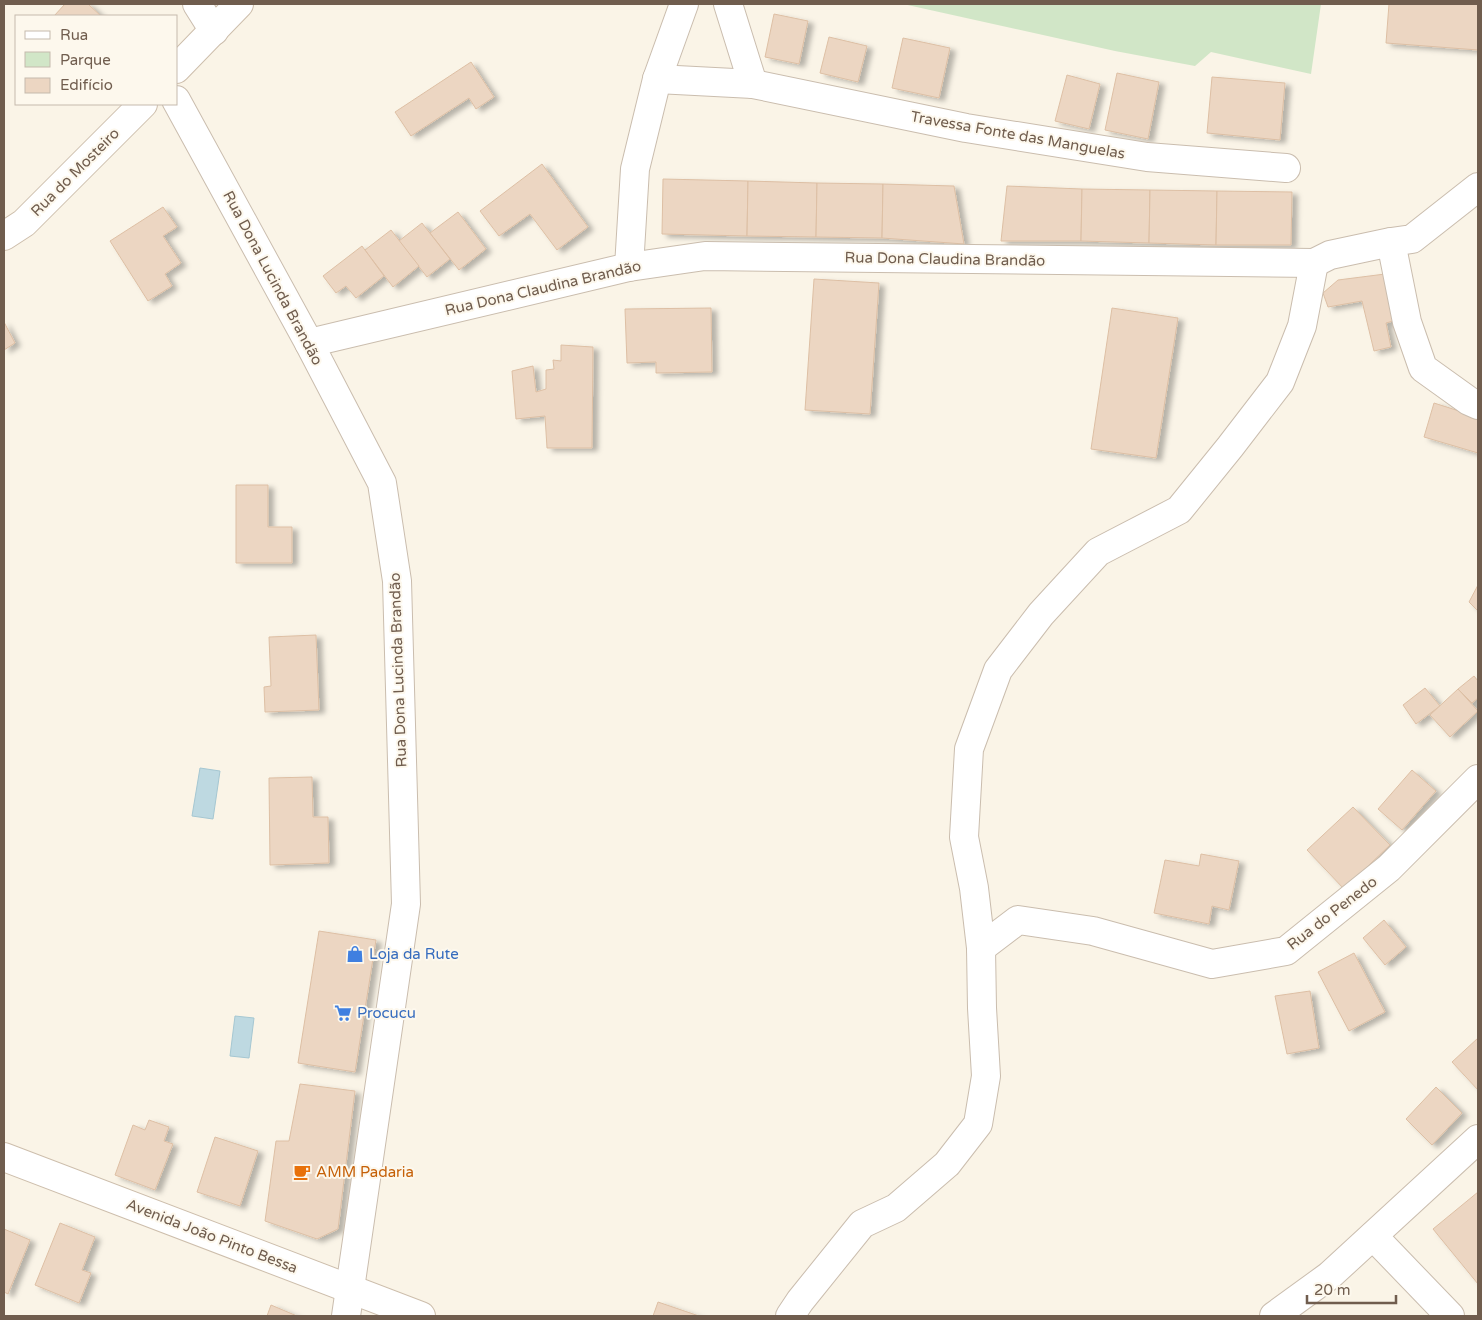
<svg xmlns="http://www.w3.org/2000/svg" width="1482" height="1320" viewBox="0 0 1482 1320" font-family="'Varela Round',sans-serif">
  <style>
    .green { fill: #d1e6c7 }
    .water { fill: #bed9e1; stroke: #a5c7d2 }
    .building { fill: #ecd6c2; stroke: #ddbfa4; filter: url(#shadow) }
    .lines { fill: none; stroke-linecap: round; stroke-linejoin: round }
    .street-casing { stroke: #cabdae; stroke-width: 30 }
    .secondary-casing { stroke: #cdbeac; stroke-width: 30 }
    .street { stroke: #fff; stroke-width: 28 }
    .secondary { stroke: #fff; stroke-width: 28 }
    .labels { text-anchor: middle; stroke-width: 4; stroke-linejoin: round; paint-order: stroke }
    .street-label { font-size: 15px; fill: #705d4e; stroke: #fdf8ed }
    .shop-label { font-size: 15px; fill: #366cbe; stroke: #fdf8ed; text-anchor: start }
    .food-label { font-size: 15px; fill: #c56008; stroke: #fdf8ed; text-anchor: start }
  </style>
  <defs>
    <filter id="shadow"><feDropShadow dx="5.5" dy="3" stdDeviation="2.5" flood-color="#0004"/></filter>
  </defs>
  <rect width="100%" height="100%" fill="#faf4e7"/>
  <path class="green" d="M903,4H1321L1311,74L1211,52L1195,66L1115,51Z"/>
  <g class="water">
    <path d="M200,768L220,771L213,819L192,816Z"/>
    <path d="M235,1016L254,1018L249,1058L230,1056Z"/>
  </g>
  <g class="building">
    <path d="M65,4H88L101,16H54Z"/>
    <path d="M1389,4H1478V50L1386,43Z"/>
    <path d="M774,14L808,21L799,64L765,57Z"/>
    <path d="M829,37L867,46L858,82L820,73Z"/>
    <path d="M903,38L950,48L939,98L892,88Z"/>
    <path d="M471,62L494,97L476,109L469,98L411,136L395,112Z"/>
    <path d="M1117,73L1159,82L1148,139L1105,130Z"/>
    <path d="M1067,75L1100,84L1089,129L1055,121Z"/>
    <path d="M1212,77L1285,83L1280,140L1207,133Z"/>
    <path d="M542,164L588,227L557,250L530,214L499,236L480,211Z"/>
    <path d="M663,179L748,181L747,236L662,234Z"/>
    <path d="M748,181L817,183L816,237L747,236Z"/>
    <path d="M817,183L883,184L882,238L816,237Z"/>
    <path d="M883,184L954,186L964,244L882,238Z"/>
    <path d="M1007,186L1082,189L1081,241H1001Z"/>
    <path d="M1082,189L1150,190L1149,243L1081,241Z"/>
    <path d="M1150,190L1217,191L1216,245L1149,243Z"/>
    <path d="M1217,191L1292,192L1291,245H1216Z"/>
    <path d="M163,207L177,227L163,236L181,263L165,274L172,286L148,301L110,241Z"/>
    <path d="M458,212L486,249L459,270L430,233Z"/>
    <path d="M422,223L450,259L427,277L399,241Z"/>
    <path d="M391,230L419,266L393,287L365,250Z"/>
    <path d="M362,246L384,276L356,298L346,286L336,293L323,276Z"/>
    <path d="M1385,274L1397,320L1386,323L1391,347L1374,351L1362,301L1328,307L1323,293L1338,280Z"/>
    <path d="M814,279L879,283L870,414L805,410Z"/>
    <path d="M711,308L712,372L656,373V362L627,363L625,309Z"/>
    <path d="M1112,308L1178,318L1156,458L1091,449Z"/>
    <path d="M4,322L15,343L4,350Z"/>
    <path d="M561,345L593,347L592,448H547L545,416L516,419L512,371L533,366L536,392L546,389V370L554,369L553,360L561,361Z"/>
    <path d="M1434,403L1478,417V453L1424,437Z"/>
    <path d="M236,485H268V527H292V563H236Z"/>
    <path d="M1478,585V611L1469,602Z"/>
    <path d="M316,635L319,710L265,712L264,687L271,686L269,637Z"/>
    <path d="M1474,676L1478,681V698L1472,703L1458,689Z"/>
    <path d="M1425,688L1440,706L1416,724L1403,705Z"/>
    <path d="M1458,689L1478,711L1450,737L1430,715Z"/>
    <path d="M1412,770L1436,791L1402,830L1378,809Z"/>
    <path d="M312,777L313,817H328L329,863L270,865L269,778Z"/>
    <path d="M1353,807L1390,845L1344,889L1307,850Z"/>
    <path d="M1201,854L1239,861L1229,910L1212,906L1209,924L1154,913L1165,860L1199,866Z"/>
    <path d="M1384,920L1406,947L1385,965L1363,938Z"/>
    <path d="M319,931L376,940L355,1072L298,1063Z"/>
    <path d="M1354,953L1385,1012L1349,1031L1318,972Z"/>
    <path d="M1310,991L1319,1048L1287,1054L1275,996Z"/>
    <path d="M1478,1038V1090L1452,1062Z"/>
    <path d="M300,1084L355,1091L338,1229L317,1239L265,1221L276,1141H289Z"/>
    <path d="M1436,1087L1462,1113L1432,1145L1406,1119Z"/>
    <path d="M149,1120L169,1127L164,1141L173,1144L155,1190L115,1175L133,1125L145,1130Z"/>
    <path d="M215,1137L258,1151L240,1206L197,1192Z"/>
    <path d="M1478,1192V1284L1433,1229Z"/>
    <path d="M60,1223L95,1237L82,1270L91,1273L79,1303L35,1285Z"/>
    <path d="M4,1229L30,1240L8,1294L4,1292Z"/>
    <path d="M658,1302L699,1316H653Z"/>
    <path d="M271,1305L297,1316H267Z"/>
  </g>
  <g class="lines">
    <g class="street-casing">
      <g id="street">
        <path d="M197,4L214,31"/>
        <path d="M728,4L753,84"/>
        <path d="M657,79L753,84L966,128L1147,157L1286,168"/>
        <path d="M176,100L309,343L382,483L397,581L406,904L346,1316"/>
        <path d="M1391,242L1412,239L1478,187"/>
        <path d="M629,267L635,169L657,79L684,4"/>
        <path d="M309,343L629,267L705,256L1314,263L1330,255L1391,242L1407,322L1423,368L1469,401L1478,405"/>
        <path d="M981,948L1018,920L1093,931L1212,964L1286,951L1389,868L1478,779"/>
        <path d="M1373,1236L1450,1316"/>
        <path d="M790,1316L800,1301L862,1224L896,1208L947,1164L978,1124L986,1076L982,1008L981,948L974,888L964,837L969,749L998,670L1041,614L1098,552L1179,510L1230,447L1280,382L1302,326L1314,263"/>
        <path d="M1274,1316L1329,1276L1478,1139"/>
      </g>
    </g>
    <g class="secondary-casing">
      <g id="secondary">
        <path d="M176,69L239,4"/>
        <path d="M4,236L24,223L143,104"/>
        <path d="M4,1157L421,1316"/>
      </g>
    </g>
    <use href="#street" class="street"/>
    <use href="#secondary" class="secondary"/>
  </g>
  <defs>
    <g id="shop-bare" transform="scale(1.35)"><path d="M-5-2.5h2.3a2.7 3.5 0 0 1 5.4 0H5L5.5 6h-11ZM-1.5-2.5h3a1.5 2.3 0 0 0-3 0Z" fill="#3f7fe0" stroke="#fdf8ed" stroke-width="2.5" paint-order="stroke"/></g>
    <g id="supermarket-bare" transform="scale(1.35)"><path d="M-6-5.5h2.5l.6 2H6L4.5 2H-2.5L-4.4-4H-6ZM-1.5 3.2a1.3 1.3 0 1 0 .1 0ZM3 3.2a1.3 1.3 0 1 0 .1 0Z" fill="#3f7fe0" stroke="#fdf8ed" stroke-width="2.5" paint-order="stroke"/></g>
    <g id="cafe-bare" transform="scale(1.35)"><path d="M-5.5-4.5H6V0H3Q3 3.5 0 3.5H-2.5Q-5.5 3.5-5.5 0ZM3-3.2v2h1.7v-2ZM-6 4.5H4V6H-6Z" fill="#e8710a" stroke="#fdf8ed" stroke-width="2.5" paint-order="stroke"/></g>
  </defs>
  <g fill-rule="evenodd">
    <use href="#shop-bare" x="355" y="954"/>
    <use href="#supermarket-bare" x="343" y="1013"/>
    <use href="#cafe-bare" x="302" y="1172"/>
  </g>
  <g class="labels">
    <g class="street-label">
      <text transform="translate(1018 135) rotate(10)" y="5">Travessa Fonte das Manguelas</text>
      <text transform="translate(75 172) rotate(-45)" y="5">Rua do Mosteiro</text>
      <text transform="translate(945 259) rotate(1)" y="5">Rua Dona Claudina Brandão</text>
      <text transform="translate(273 278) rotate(62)" y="5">Rua Dona Lucinda Brandão</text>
      <text transform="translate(543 288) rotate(-13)" y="5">Rua Dona Claudina Brandão</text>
      <text transform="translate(398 670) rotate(-92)" y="5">Rua Dona Lucinda Brandão</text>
      <text transform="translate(1332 913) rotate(-38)" y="5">Rua do Penedo</text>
      <text transform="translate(212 1236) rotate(21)" y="5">Avenida João Pinto Bessa</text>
    </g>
    <g class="shop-label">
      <text x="369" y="959">Loja da Rute</text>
      <text x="357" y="1018">Procucu</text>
    </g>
    <g class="food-label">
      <text x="316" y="1177">AMM Padaria</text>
    </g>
  </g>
  <rect width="1482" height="1320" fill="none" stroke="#705d4e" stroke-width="10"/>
  <rect x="15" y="15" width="162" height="90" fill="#fdf8ed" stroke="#c5baad"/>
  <rect x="25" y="31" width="25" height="8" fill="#ffffff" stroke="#c5baad"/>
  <text x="60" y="40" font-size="15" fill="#705d4e">Rua</text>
  <rect x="25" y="52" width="25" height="15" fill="#d1e6c7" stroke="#c5baad"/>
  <text x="60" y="65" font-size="15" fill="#705d4e">Parque</text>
  <rect x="25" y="78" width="25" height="15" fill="#ecd6c2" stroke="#c5baad"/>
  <text x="60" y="90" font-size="15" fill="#705d4e">Edifício</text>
  <path d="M1307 1295v8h89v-8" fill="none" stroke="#705d4e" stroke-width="2.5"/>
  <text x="1314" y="1295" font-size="15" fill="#705d4e" stroke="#fdf8ed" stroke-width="4" paint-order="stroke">20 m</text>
</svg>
